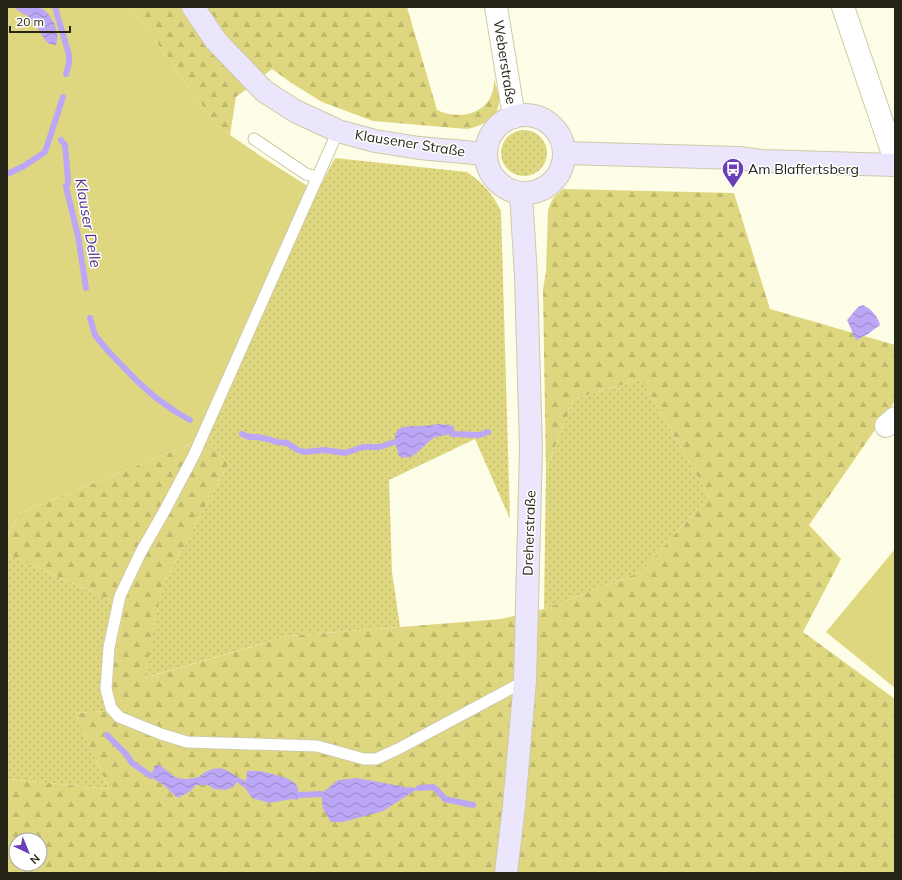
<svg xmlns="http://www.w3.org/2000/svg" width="902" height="880" viewBox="0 0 902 880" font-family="Mulish,sans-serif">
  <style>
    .grass { fill: url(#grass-dots) }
    .forest { fill: url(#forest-firs); fill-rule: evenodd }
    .garden { fill: #dfd77f }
    .water { fill: url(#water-waves) }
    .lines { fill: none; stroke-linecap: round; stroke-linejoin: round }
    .stream { stroke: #bca7f6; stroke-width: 6 }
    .service-casing { stroke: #cdcaa6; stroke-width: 13 }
    .minor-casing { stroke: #cdcaa6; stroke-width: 24 }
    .secondary-casing { stroke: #cdcaa6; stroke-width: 24 }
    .service { stroke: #fff; stroke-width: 11 }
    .minor { stroke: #fff; stroke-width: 22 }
    .secondary { stroke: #ece6fc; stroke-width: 22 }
    .labels { text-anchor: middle; stroke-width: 3; stroke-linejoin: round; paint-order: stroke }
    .street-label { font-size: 14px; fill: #252416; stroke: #fff }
    .poi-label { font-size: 14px; fill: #252416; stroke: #fff; text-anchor: start }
    .water-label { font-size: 15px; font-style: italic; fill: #502f8a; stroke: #fff }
  </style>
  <defs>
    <pattern id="grass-dots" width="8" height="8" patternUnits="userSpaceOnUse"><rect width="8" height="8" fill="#dfd77f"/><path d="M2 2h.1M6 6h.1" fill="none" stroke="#bfb86d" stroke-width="1.8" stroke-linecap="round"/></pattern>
    <pattern id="forest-firs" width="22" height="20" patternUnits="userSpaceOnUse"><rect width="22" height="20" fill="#dfd77f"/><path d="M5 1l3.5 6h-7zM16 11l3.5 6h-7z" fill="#bfb86d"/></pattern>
    <pattern id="water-waves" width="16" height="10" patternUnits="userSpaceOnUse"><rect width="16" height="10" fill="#bca7f6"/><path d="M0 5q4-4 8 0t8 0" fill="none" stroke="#9988c6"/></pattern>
  </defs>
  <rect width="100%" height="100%" fill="#fefde7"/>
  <g class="grass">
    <circle cx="524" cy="153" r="23"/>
    <path d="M335,158L467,172C483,183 493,194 501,211L510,519L475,439L389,480L392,572L400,627L288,636L144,678L162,586L229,463L205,438L318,190Z"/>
    <path d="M641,379L709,496L641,572L544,609L546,470L574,399Z"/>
    <path d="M7,554L124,606L106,711L75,713L109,789L7,779V681L9,682L7,674Z"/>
  </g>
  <g class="forest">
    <path d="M131,7H407L437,110C463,122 495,112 494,79C496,85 499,93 499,100C500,117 481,127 467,129L373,121L322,102L293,84L272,69L236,97L230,135L217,126Z"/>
    <path d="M563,189L734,193L770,309L895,345V401L809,525L841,559L803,632L895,699V873H7V779L109,789L75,713L106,711L124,606L7,554V535L20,513L205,438L229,463L162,586L145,678L288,636L501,619L544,609L641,572L709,496L641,379L574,399L546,470L543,289L546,272L548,210L553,198ZM16,840H40V864H16Z"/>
  </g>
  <g class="garden">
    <path d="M7,7H131L217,126L265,159L306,185L318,190L205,438L20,513L7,535Z"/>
    <path d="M895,549V688L826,632Z"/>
  </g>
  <g class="water">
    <path d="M15,7C23,7 33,5 40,8C51,11 61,34 56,45L49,44C41,36 37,26 30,18C25,13 18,13 15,7Z"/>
    <path d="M863,305C871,309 878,316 880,325L868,334L856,340L847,320L858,307Z"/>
    <path d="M438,424L451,425L454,427V431C450,436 440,435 434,438C423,444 414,463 399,456C398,450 394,443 395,437C397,424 409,427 419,426C425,426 432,425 438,424Z"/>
    <path d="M155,765C164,765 168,773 175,777C183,780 191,779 199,777C205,771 217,765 226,770C234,774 237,778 246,781L247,771C259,770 265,772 276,775C290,779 302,782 298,800L292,799L269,803L252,798L245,788L237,782L233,787L225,790L214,789L208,785H196L189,792L178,798C172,794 167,787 162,784C157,781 155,780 151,776Z"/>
    <path d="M357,778L405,787L419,788L383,811L343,822H331L323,809L321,794L338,780Z"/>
  </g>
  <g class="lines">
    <g class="stream">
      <path d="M55,7L69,55V63L66,74"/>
      <path d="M61,140L65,145L68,179V184L66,186L67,191L78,236L86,288"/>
      <path d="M7,174L24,166L45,152L63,97"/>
      <path d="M90,318L95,335L108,351L137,381L155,397L176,412L190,420"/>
      <path d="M242,434L249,437H257L268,439L276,442L287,443L298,450L304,452L325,450L345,453L363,447H379L395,442"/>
      <path d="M452,434L479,435L488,432"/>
      <path d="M107,735L126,754L132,763L151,776"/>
      <path d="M419,788L433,787L437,790L445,799L473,805"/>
      <path d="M300,795L321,794"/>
    </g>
    <g class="service-casing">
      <g id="service">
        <path d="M338,131L194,455L165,510L141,552L120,596L109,647L106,689L111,708L119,717L161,734L187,742L317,746L364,759H376L398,749L525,681"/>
        <path d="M254,139L306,174L317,177"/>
      </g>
    </g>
    <g class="minor-casing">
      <g id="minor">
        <path d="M496,7L514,117"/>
        <path d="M843,7L895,160"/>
        <path d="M886,426L895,418"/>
      </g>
    </g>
    <g class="secondary-casing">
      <g id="secondary">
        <path d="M193,7L216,41L264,91L295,111L338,131L375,141L419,148L486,154"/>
        <circle cx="525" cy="154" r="39"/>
        <path d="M564,153L739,158L761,161L895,165"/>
        <path d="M506,873L514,806L525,681L531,449L526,277L521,193"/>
      </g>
    </g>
    <use href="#service" class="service"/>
    <use href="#minor" class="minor"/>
    <use href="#secondary" class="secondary"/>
  </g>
  <defs>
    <g id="bus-pin" transform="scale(1.15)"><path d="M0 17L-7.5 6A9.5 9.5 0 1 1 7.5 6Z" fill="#6b3fb7" stroke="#fff"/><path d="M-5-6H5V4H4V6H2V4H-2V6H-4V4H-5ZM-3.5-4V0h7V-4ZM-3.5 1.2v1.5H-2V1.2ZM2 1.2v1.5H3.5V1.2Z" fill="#fff"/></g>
  </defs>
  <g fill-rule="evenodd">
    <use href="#bus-pin" x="733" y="169"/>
  </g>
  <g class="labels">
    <g class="street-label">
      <text transform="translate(505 62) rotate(81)" y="5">Weberstraße</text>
      <text transform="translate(410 143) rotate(9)" y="5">Klausener Straße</text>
      <text transform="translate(529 533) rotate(-88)" y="5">Dreherstraße</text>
    </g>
    <g class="poi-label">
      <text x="748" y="174">Am Blaffertsberg</text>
    </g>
    <g class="water-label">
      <text transform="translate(88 223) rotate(80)" y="5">Klauser Delle</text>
    </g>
  </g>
  <rect width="902" height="880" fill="none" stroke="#252416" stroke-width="16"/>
  <g transform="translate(28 852) rotate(136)"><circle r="19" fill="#ffffff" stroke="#a8a7a2"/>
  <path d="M0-3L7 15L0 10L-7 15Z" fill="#6b3fb7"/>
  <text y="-6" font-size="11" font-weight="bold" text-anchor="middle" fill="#252416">N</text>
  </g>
  <path d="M10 26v6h60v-6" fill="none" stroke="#252416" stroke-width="2"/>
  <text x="16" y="26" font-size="12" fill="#252416" stroke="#ffffff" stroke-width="3" paint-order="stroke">20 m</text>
</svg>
